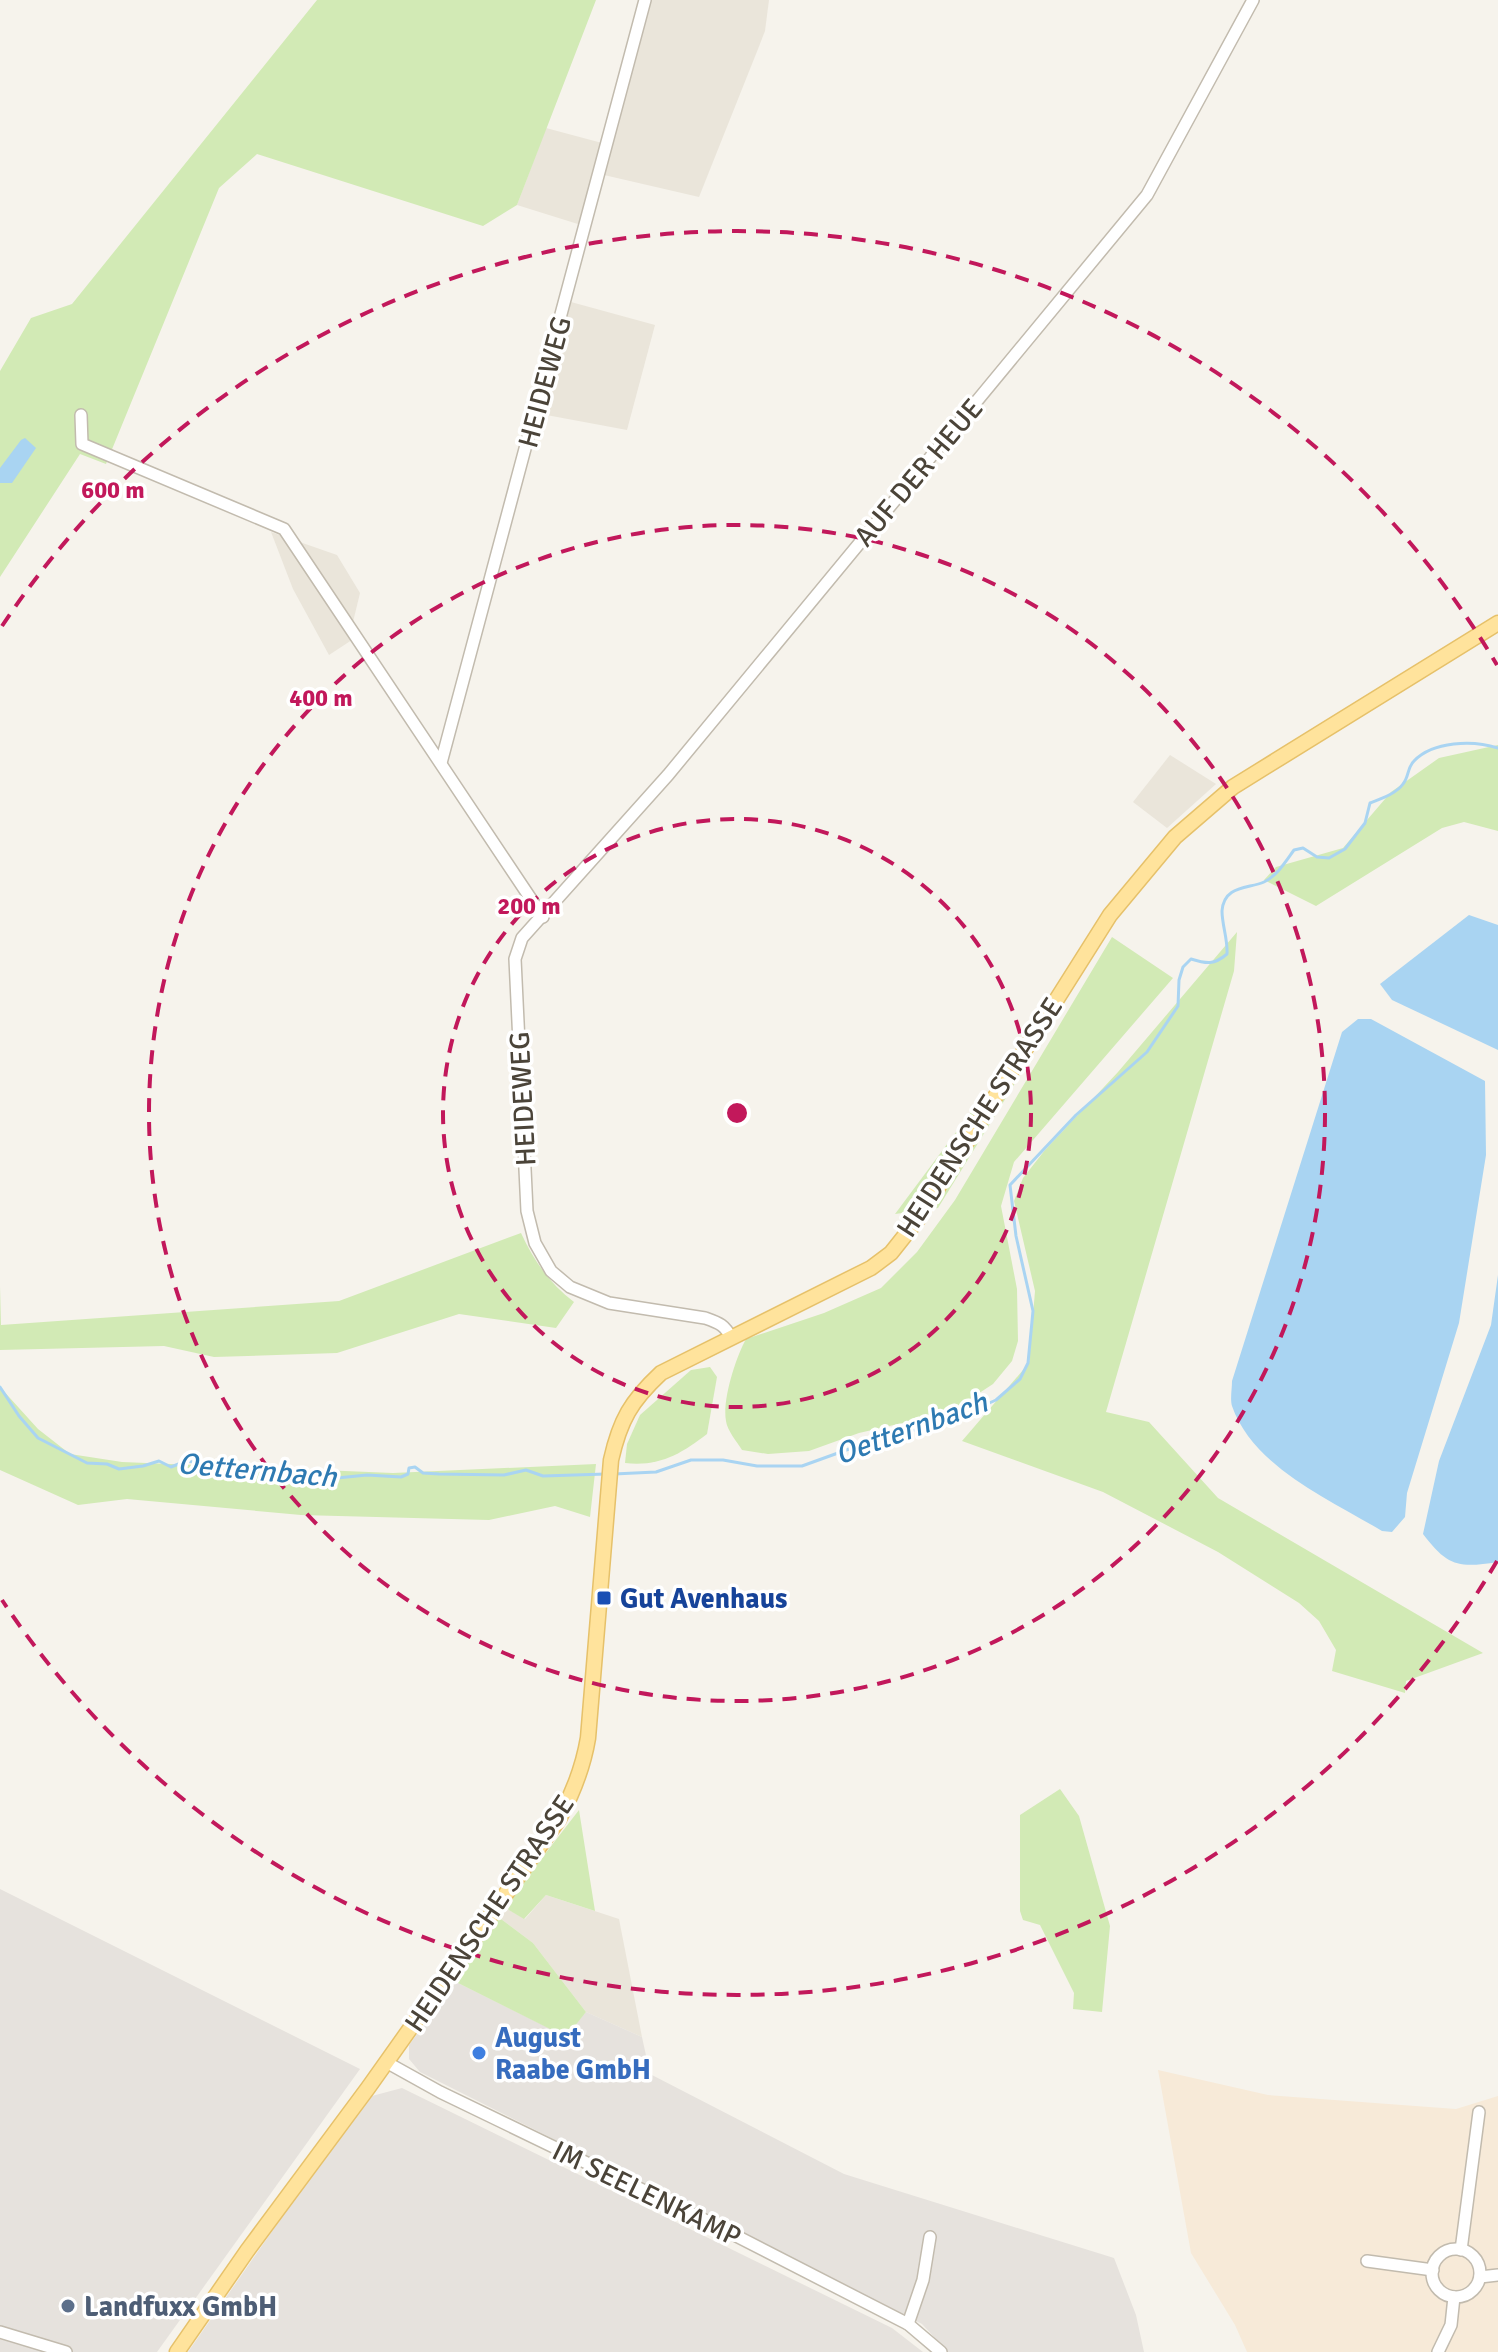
<svg xmlns="http://www.w3.org/2000/svg" width="1498" height="2352" viewBox="0 0 1498 2352" font-family="Signika,sans-serif">
  <style>
    .residential { fill: #eae5da }
    .commercial { fill: #f7ead8 }
    .industrial { fill: #e6e2dd }
    .green { fill: #d2eab5 }
    .water { fill: #a9d4f2 }
    .lines { fill: none; stroke-linecap: round; stroke-linejoin: round }
    .stream { stroke: #a9d4f2; stroke-width: 3 }
    .minor-casing { stroke: #c2bbae; stroke-width: 14 }
    .major-casing { stroke: #e6c16a; stroke-width: 17 }
    .minor { stroke: #fff; stroke-width: 11 }
    .major { stroke: #ffe39c; stroke-width: 14 }
    .ring { fill: none; stroke: #c2185b; stroke-width: 4; stroke-dasharray: 14 10 }
    .transit-dot { fill: #1a4fb4; stroke: #fff; stroke-width: 3 }
    .shop-dot { fill: #3f7fe0; stroke: #fff; stroke-width: 3 }
    .service-dot { fill: #5c6f8a; stroke: #fff; stroke-width: 3 }
    .labels { text-anchor: middle; stroke-width: 7; stroke-linejoin: round; paint-order: stroke }
    .street-label { font-size: 28px; fill: #4b4439; stroke: #fff }
    .transit-label { font-size: 28px; font-weight: bold; fill: #164399; stroke: #fff; text-anchor: start }
    .shop-label { font-size: 28px; font-weight: bold; fill: #366cbe; stroke: #fff; text-anchor: start }
    .service-label { font-size: 28px; font-weight: bold; fill: #4e5e75; stroke: #fff; text-anchor: start }
    .water-label { font-size: 30px; font-style: italic; fill: #2e7ab2; stroke: #fff }
    .centre { fill: #c2185b; stroke: #fff; stroke-width: 4 }
    .ring-label { font-size: 24px; text-anchor: middle; font-weight: bold; fill: #c2185b; stroke: #fff; stroke-width: 7; stroke-linejoin: round; paint-order: stroke }
  </style>
  <rect width="100%" height="100%" fill="#f6f3ec"/>
  <g class="residential">
    <path d="M651,0H769L765,31L758,49L699,197L604,175Z"/>
    <path d="M546,128L602,143L581,225L517,205Z"/>
    <path d="M571,302L655,325L627,430L541,414Z"/>
    <path d="M271,532L337,555L360,593L353,622L361,634L329,655L293,589Z"/>
    <path d="M1170,755L1216,784L1167,828L1133,802Z"/>
    <path d="M546,1895L619,1919L642,2037L586,2012L533,1943L497,1916L504,1907L525,1919Z"/>
  </g>
  <path class="commercial" d="M1158,2070L1268,2095L1456,2109L1498,2096V2352H1247L1235,2325L1191,2253Z"/>
  <g class="industrial">
    <path d="M0,1889L360,2069L157,2352H0Z"/>
    <path d="M456,1982L565,2036L586,2012L642,2037L650,2074L844,2174L1114,2258L1136,2315L1144,2352H948L922,2324L420,2072L409,2059V2045Z"/>
    <path d="M402,2088L892,2328L923,2352H188L284,2214L372,2096Z"/>
  </g>
  <g class="green">
    <path d="M317,0H596L517,205L483,226L257,154L219,188L106,464L80,454L0,577V371L31,318L72,304Z"/>
    <path d="M1498,745V831L1464,822L1442,828L1316,906L1264,880L1276,867L1343,848L1391,792L1439,758Z"/>
    <path d="M1237,932L1234,971L1106,1412L1149,1422L1218,1498L1483,1653L1406,1681L1405,1693L1332,1671L1336,1650L1319,1621L1299,1603L1218,1552L1103,1492L962,1441L1029,1363L1035,1291L1014,1201L1023,1178L1045,1150L1118,1072Z"/>
    <path d="M1112,937L1173,978L1014,1162L1001,1206L1017,1289L1018,1341L1012,1361L993,1384L961,1405L920,1419L859,1433L809,1451L768,1454L742,1450C737,1442 727,1430 726,1421C722,1400 736,1357 746,1339L824,1313L881,1288L917,1252L955,1200Z"/>
    <path d="M1020,1075L938,1208L895,1214L983,1096Z"/>
    <path d="M521,1233C534,1261 550,1284 574,1302L556,1328L459,1314L337,1353L214,1357L164,1346L0,1350V1286L1,1325L339,1301Z"/>
    <path d="M710,1367L717,1377L707,1434C681,1454 659,1467 625,1463L627,1444L640,1415L691,1370Z"/>
    <path d="M0,1387L38,1429L70,1454L122,1462L393,1473L596,1464L590,1517L555,1506L489,1520L301,1515L127,1499L78,1505L0,1470Z"/>
    <path d="M1060,1789L1079,1816L1110,1926L1102,2012L1073,2009L1074,1993L1040,1925L1023,1920L1020,1911V1815Z"/>
    <path d="M579,1810L595,1911L546,1895L524,1919L504,1907Z"/>
    <path d="M497,1916L533,1943L586,2012L566,2037L456,1982Z"/>
  </g>
  <g class="water">
    <path d="M25,438L36,448L12,483H0V468L21,440Z"/>
    <path d="M1469,915L1498,925V1050L1392,1000L1380,984Z"/>
    <path d="M1358,1019H1371L1485,1081L1486,1155L1459,1323L1407,1493L1405,1517L1392,1532L1382,1531C1331,1500 1253,1467 1232,1406C1230,1399 1232,1389 1232,1381L1342,1032Z"/>
    <path d="M1498,1275V1562C1459,1568 1448,1567 1423,1534L1439,1461L1491,1325Z"/>
  </g>
  <g class="lines">
    <g class="stream">
      <path d="M0,1387L19,1416L38,1438L87,1463L107,1464L119,1469L143,1466L159,1461L171,1467L186,1461L237,1468L260,1466L289,1473L311,1472L337,1478L367,1475L401,1477L408,1474L409,1468L415,1467L423,1473L439,1474L504,1475L526,1470L543,1476L606,1474"/>
      <path d="M614,1474L656,1472L691,1460H723L757,1466H802L874,1440L902,1432L938,1426L996,1400L1020,1379L1028,1363L1033,1311L1016,1236L1010,1185L1076,1115L1147,1052L1178,1006L1179,980L1183,967L1191,959C1207,964 1214,965 1227,954C1228,940 1222,925 1222,911C1224,885 1248,889 1264,882C1277,876 1286,861 1294,850L1303,848L1317,857L1329,858L1345,849L1365,823L1370,803C1380,799 1396,794 1403,784C1409,777 1407,768 1414,761C1433,741 1473,740 1498,748"/>
    </g>
    <g class="minor-casing">
      <g id="minor">
        <path d="M81,415L82,444L284,529L543,917"/>
        <path d="M441,763L645,0"/>
        <path d="M731,1338C725,1325 719,1323 705,1318L609,1303L570,1287L551,1271L535,1243L527,1211L515,959L522,938L668,775L1147,195L1253,0"/>
        <path d="M386,2062L440,2092L713,2224L908,2324L941,2352"/>
        <circle cx="1456" cy="2273" r="24"/>
        <path d="M1461,2250L1479,2112"/>
        <path d="M1367,2261L1433,2270"/>
        <path d="M1480,2277L1498,2275"/>
        <path d="M908,2324L923,2280L930,2237"/>
        <path d="M0,2332L66,2352"/>
        <path d="M1438,2352L1451,2325L1454,2297"/>
      </g>
    </g>
    <g class="major-casing">
      <path id="major" d="M177,2352L247,2251L368,2088L559,1819C573,1793 583,1768 588,1738L611,1460C620,1420 631,1401 661,1373L871,1268L891,1253L918,1219L1110,915L1175,837L1233,787L1498,623"/>
    </g>
    <use href="#minor" class="minor"/>
    <use href="#major" class="major"/>
  </g>
  <g class="ring">
    <circle cx="737" cy="1113" r="294"/>
    <circle cx="737" cy="1113" r="588"/>
    <path d="M1497 1561A882 882 0 0 1 2 1600M2 626A882 882 0 0 1 1497 665"/>
  </g>
  <rect class="transit-dot" x="596" y="1590" width="16" height="16" rx="4"/>
  <circle class="shop-dot" cx="479" cy="2053" r="8"/>
  <circle class="service-dot" cx="68" cy="2306" r="8"/>
  <g class="labels">
    <g class="street-label">
      <text transform="translate(544 382) rotate(-75)" y="10">HEIDEWEG</text>
      <text transform="translate(918 472) rotate(-50)" y="10">AUF DER HEUE</text>
      <text transform="translate(522 1099) rotate(-93)" y="10">HEIDEWEG</text>
      <text transform="translate(979 1117) rotate(-57)" y="10">HEIDENSCHE STRASSE</text>
      <text transform="translate(489 1913) rotate(-56)" y="10">HEIDENSCHE STRASSE</text>
      <text transform="translate(647 2193) rotate(26)" y="10">IM SEELENKAMP</text>
    </g>
    <g class="transit-label">
      <text x="620" y="1608">Gut Avenhaus</text>
    </g>
    <g class="shop-label">
      <text x="495" y="2047">August<tspan x="495" dy="32">Raabe GmbH</tspan></text>
    </g>
    <g class="service-label">
      <text x="84" y="2316">Landfuxx GmbH</text>
    </g>
    <g class="water-label">
      <text transform="translate(911 1428) rotate(-20)" y="10">Oetternbach</text>
      <text transform="translate(257 1470) rotate(5)" y="10">Oetternbach</text>
    </g>
  </g>
  <circle cx="737" cy="1113" r="12" class="centre"/>
  <g class="ring-label">
    <text x="113" y="498">600 m</text>
    <text x="321" y="706">400 m</text>
    <text x="529" y="914">200 m</text>
  </g>
</svg>
